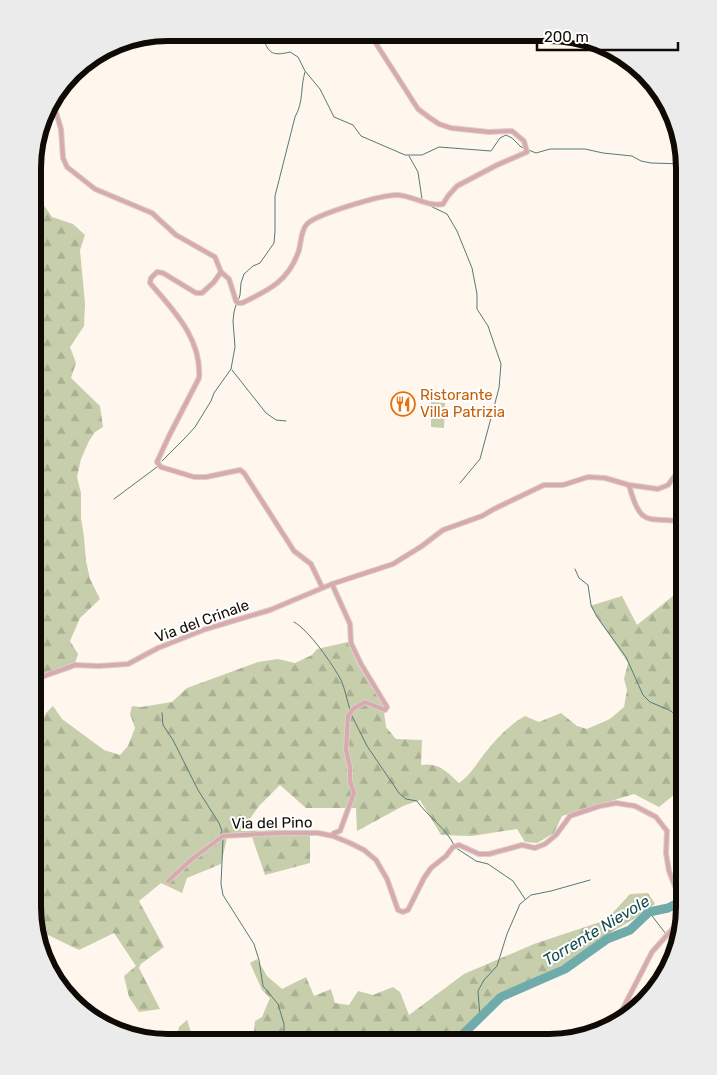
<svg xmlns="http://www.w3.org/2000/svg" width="717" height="1075" viewBox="0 0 717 1075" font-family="Rubik,sans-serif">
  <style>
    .forest { fill: url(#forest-firs) }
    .park { fill: #c7ceac }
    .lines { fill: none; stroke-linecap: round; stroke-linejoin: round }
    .stream { stroke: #537b7a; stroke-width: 1 }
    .river { stroke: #70abac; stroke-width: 9 }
    .street-casing { stroke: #d9d0c8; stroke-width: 6 }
    .street { stroke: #d8aaad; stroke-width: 4 }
    .labels { text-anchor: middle; stroke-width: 4; stroke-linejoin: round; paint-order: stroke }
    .food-label { font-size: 15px; fill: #c56008; stroke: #fff; text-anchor: start }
    .street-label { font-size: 15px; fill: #100a04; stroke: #fff }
    .water-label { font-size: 16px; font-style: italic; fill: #184d4e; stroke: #fff }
    .rim { fill: none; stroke: #100a04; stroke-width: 6 }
  </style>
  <defs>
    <pattern id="forest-firs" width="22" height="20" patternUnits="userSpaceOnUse" patternTransform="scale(1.25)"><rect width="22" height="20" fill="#c7ceac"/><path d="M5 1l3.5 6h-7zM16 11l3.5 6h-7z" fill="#aab092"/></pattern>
  </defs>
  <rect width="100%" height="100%" fill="#fff6ed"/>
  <g class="forest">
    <path d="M34,191L52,217L73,224L85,235L80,250L85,304L84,326L70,347L76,363L71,378L100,406L103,427L95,432L89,441L81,459L77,477L81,493V518L84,537L86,561L90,579L100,599L80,618L70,641L78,654L73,669L33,682Z"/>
    <path d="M684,587V787L659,807L634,794L562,816L554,833L537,843L525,842L517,829L472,836L441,835L420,800L403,806L357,831L356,808H306L280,785L259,806L241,831L310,830V863L265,875L252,837L227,838L221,864L187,878L182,893L161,883L139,901L164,947L141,964L139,968L160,1009L139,1012L129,997L124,976L136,966L114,933L79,950L46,934L38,935L33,907V739L46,713L53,706L62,719L104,750L120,755L128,746L135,728L130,714L132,706L141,707L172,702L187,688L258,662L278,659L295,663L312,655L317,649L348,642L358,665L383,705L386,727L396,739L422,740L421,765C439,762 447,772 459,783C471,775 476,764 485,753C495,740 510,724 525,716L539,722L561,713L577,726L587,729L610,719L624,707L627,690L624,679L628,663L590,606L622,596L637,625Z"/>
    <path d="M648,893L655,904L634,919L599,939L570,962L503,992L451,1042H253L255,1021L262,1017L270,998L262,990L250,963L257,959L267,976L282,989L306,977L314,996L331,989L335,1003L349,1005L358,991L373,995L393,987L400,992L409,1015L464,974L534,944L606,920L630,894Z"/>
    <path d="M187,1020L194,1041H176L179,1027Z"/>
  </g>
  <path class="park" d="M431,402L445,403L444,428L431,427Z"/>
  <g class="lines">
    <g class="stream">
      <path d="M261,33C268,52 270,57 290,52L298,57L305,71L320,89L334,117L353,125L361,136L405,155H422L439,147L491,151L500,138L506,135L512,138L521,147L536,153L550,149H585L603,153L632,156L641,161L651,163L684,164"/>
      <path d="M409,156L418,172L422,199"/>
      <path d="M424,203L447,214L457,231L472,268L477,294V309L488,326L501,364L499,388L480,459L460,483"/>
      <path d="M238,301L240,295L241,283L244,274L253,266L260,263L274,243L275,231V196L295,117C304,101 300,88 305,72"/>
      <path d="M232,370L266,413L276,420L286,421"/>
      <path d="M162,461L184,439L195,427L211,401L214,393L231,369L235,347L233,321L234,312L236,305"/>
      <path d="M114,499L157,467"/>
      <path d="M575,569L579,578L588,585L591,605L597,617L626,657L643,695L650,702L669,710L684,720"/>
      <path d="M294,622C309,630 333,665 341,680C345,689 347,700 350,710"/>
      <path d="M162,713L163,725L173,740L198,790L219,823L222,831L220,836L223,839L221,884L223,895L254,944L259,960L263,986L278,1004L284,1024V1042"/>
      <path d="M351,714L367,746L399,793L406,799L417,801C428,817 446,828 454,845"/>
      <path d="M456,848L476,861L488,864L513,881L525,899"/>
      <path d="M649,912L666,934"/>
      <path d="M669,936L675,944"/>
      <path d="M480,1018L478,991L484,980L497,966L507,934L520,904L531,895L551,891L590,880"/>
    </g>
    <path class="river" d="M455,1042L501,997L565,969L607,939L630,930L649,912L668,908L684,900"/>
    <g class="street-casing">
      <g id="street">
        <path d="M52,99L61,129L63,158L67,167L95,189L152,213L176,235L215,257L221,272L214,282L202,293H196L163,273L157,272L151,278L150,283C174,311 202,339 199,378L169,436L157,462L161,467L194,477H206L240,470L244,473L294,551L311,564L322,587"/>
        <path d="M221,272L229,279L236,301L238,303H242C269,290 289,281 299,250C301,242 301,230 307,224C317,214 383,194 398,195C413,196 428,207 443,204L448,196L457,186L497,165L527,152L524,141L512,131L489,132L451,128L439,124L430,118L418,109L375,42L371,33"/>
        <path d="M629,485C641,530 648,516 684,522"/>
        <path d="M332,584L350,624L351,643L361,664L387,707L385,710L365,702L353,709L348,716L346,750L350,767V781L354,793L340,831L334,833L333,836"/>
        <path d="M33,680L75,665L99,666L128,664L158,648L206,629L270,610L332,584L393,564L422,546L443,530L482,516L494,509L544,485H563L588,477L605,478L629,485L658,489L668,485L677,473L684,465"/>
        <path d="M168,881L192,859L223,836L280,833H318L333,836L350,843L364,850L376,860L387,879L398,910L403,912L408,910L424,878L431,868L446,856L453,847L459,845L479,854H489L522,845L535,848L545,844L556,835L570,816L600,806L616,803L635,806L656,817L667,831L666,853L669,871L683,907L684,916L652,952L618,1018"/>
      </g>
    </g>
    <use href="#street" class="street"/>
  </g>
  <defs>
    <g id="restaurant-ring" transform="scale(1.25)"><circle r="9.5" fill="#fff" stroke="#e8710a" stroke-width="1.5"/><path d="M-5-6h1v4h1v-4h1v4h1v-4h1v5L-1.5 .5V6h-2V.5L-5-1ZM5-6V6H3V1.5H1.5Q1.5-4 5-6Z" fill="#e8710a"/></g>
  </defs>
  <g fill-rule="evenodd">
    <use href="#restaurant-ring" x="403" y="404"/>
  </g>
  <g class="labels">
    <g class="food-label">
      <text x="420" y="400">Ristorante<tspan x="420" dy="17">Villa Patrizia</tspan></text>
    </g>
    <g class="street-label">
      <text transform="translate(202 621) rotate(-20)" y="5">Via del Crinale</text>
      <text transform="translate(272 823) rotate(-1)" y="5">Via del Pino</text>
    </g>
    <g class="water-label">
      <text transform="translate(596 930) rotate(-31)" y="6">Torrente Nievole</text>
    </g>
  </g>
  <path d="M0 0H717V1075H0ZM168 41H549A127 127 0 0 1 676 168V907A127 127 0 0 1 549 1034H168A127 127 0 0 1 41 907V168A127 127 0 0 1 168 41Z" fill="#ecebeb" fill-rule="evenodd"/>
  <path class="rim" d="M168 41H549A127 127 0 0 1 676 168V907A127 127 0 0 1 549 1034H168A127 127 0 0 1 41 907V168A127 127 0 0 1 168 41Z"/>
  <path d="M537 42v8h141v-8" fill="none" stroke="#100a04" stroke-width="2.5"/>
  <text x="544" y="42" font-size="15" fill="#100a04" stroke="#ffffff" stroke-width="4" paint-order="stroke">200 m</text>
</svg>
